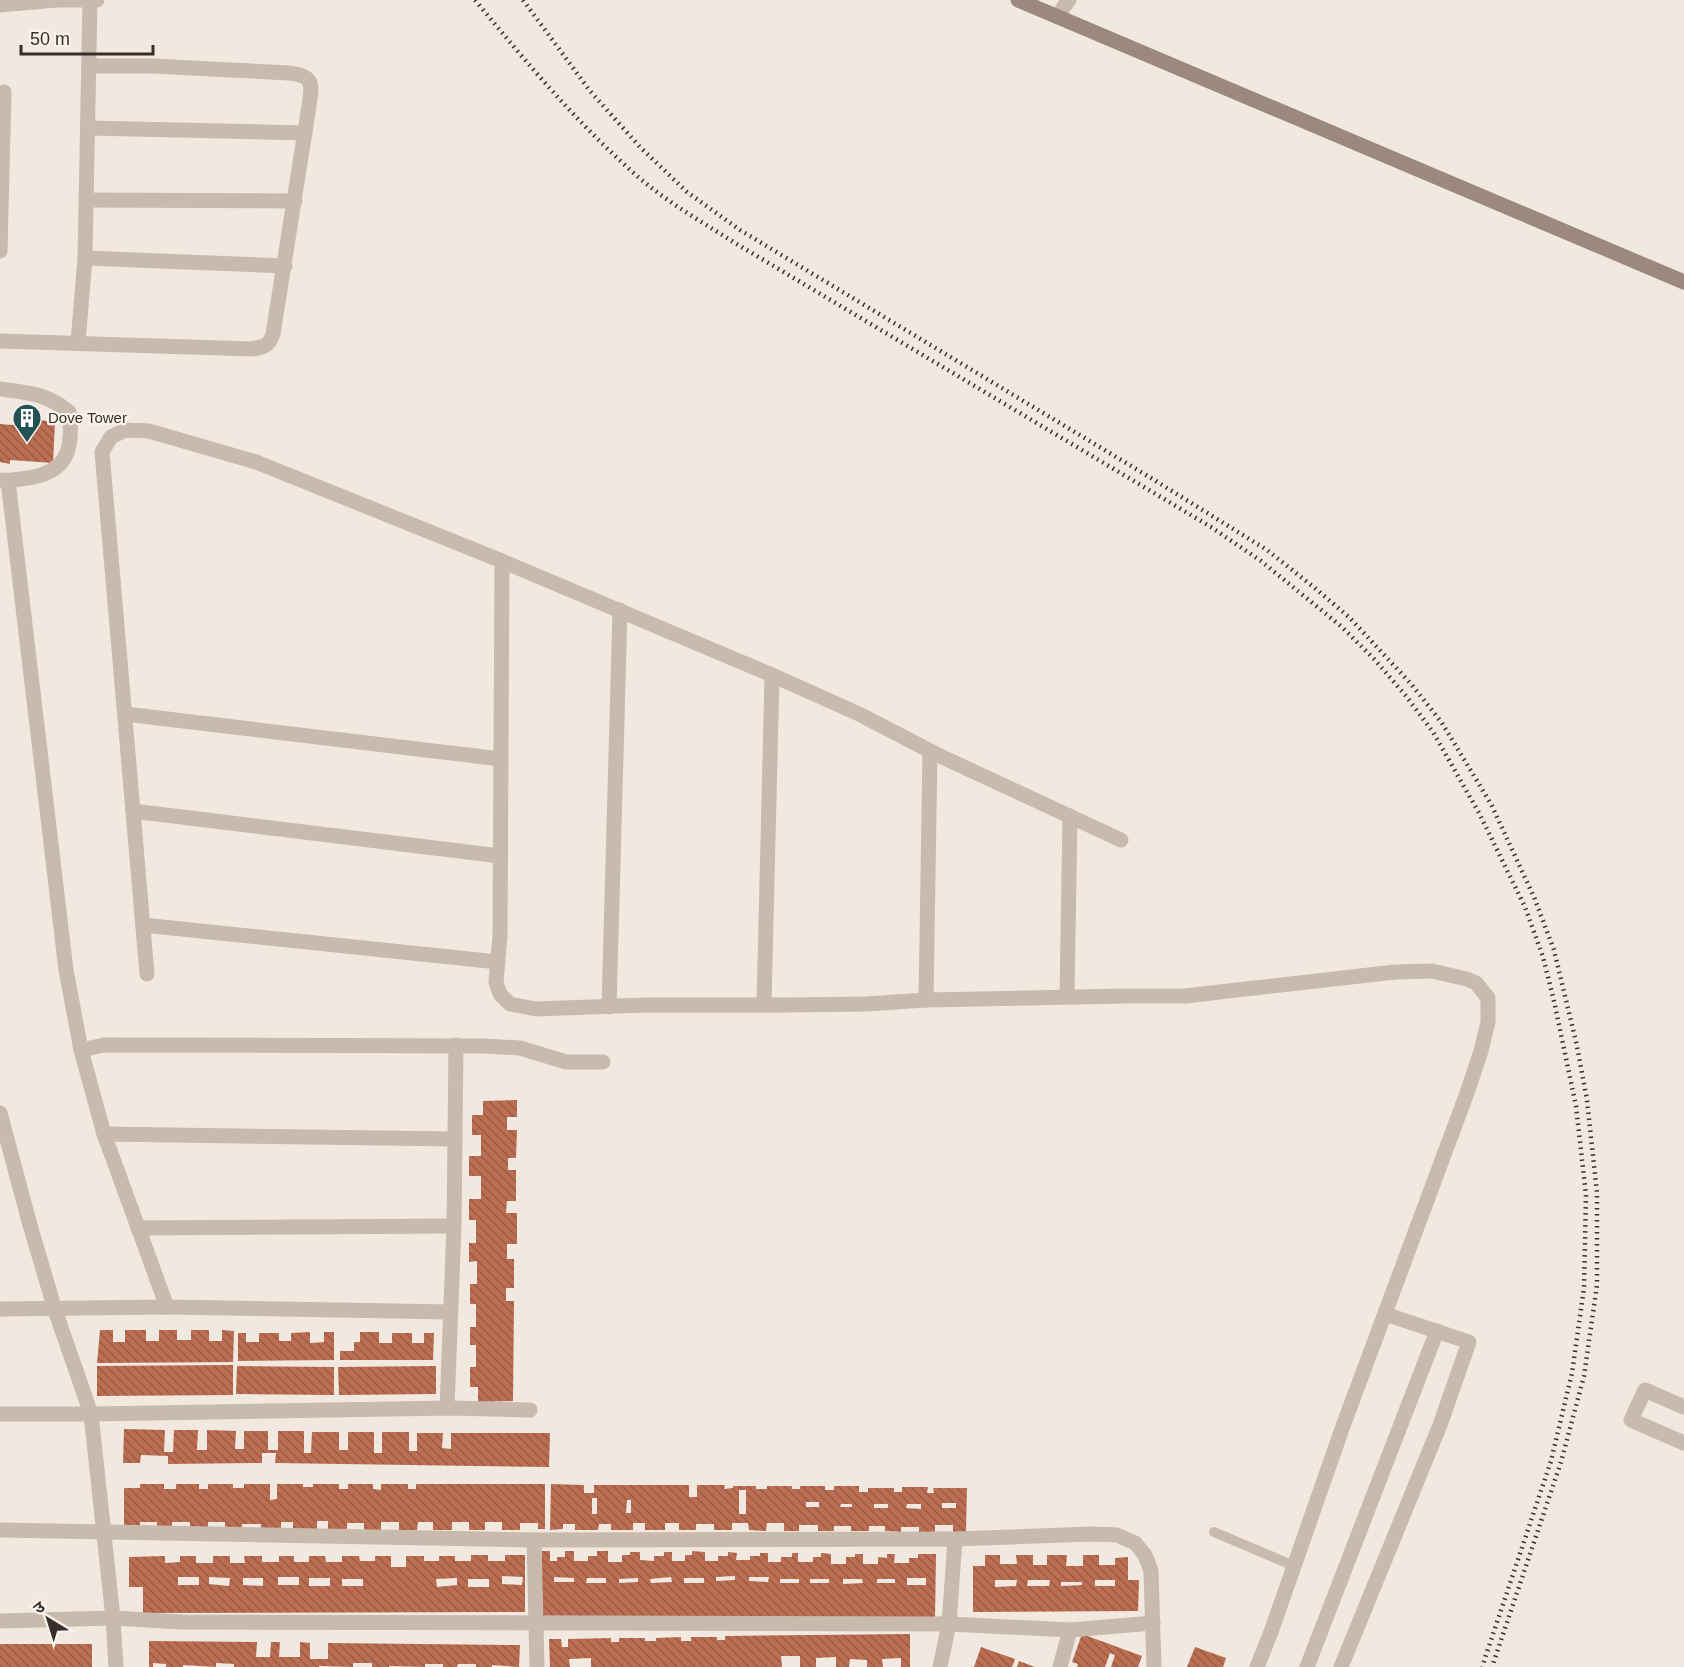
<svg xmlns="http://www.w3.org/2000/svg" width="1684" height="1667" viewBox="0 0 1684 1667" font-family="Arial,'Noto Sans Devanagari',sans-serif">
  <style>
    .building { fill: url(#building-back-hatch); fill-rule: evenodd }
    .lines { fill: none; stroke-linecap: round; stroke-linejoin: round }
    .lane { stroke: #c8baac; stroke-width: 10 }
    .street { stroke: #c8baac; stroke-width: 15 }
    .secondary { stroke: #9c897e; stroke-width: 15 }
    .rail { stroke: #372f2b; stroke-width: 4.5; stroke-dasharray: 1.5 4.5; stroke-linecap: butt }
    .labels { text-anchor: middle; stroke-width: 4.5; stroke-linejoin: round; paint-order: stroke }
    .poi-label { font-size: 15px; fill: #372f2b; stroke: #f9f3ec; text-anchor: start }
  </style>
  <defs>
    <pattern id="building-back-hatch" width="6" height="6" patternUnits="userSpaceOnUse" patternTransform="scale(1.5)"><rect width="6" height="6" fill="#bc6e53"/><path d="M-1 5l2 2M0 0l6 6M5-1l2 2" fill="none" stroke="#9a5b45"/></pattern>
  </defs>
  <rect width="100%" height="100%" fill="#f1e9e0"/>
  <g class="building">
    <path d="M16,417L55,422L53,463L10,460V464L0,462V424L13,425Z"/>
    <path d="M517,1100V1117H507V1130H517L516,1158H508V1170H516V1201H507L506,1213H517V1244H507V1259H514V1288H506V1301H514L513,1401L478,1402V1387H470V1367H476V1345H470V1327H476V1304H470V1284H477V1261L469,1262V1243H476V1220H469V1199H481V1176H469V1156H481V1135H472V1115H483V1101Z"/>
    <path d="M100,1330H113V1342H125V1330H146V1341H159V1330H177V1340H191V1330H209V1341H222V1330L234,1331L233,1362L97,1363Z"/>
    <path d="M310,1332V1343L324,1342V1332H334V1360L238,1361V1333H246V1342H259V1333H279V1341H291V1333Z"/>
    <path d="M360,1332H379V1343H392V1333H412V1343H424V1333H434L433,1360H340V1351H354V1342H360Z"/>
    <path d="M233,1365V1395L97,1396V1366Z"/>
    <path d="M237,1366L334,1367V1395L236,1394Z"/>
    <path d="M436,1366V1394L339,1395L338,1367Z"/>
    <path d="M124,1429L165,1430L164,1452H173L174,1430H198L197,1450H207V1430L236,1431L235,1449H244V1431H268V1450H278V1431H304V1453H311L312,1432H339V1450H348V1432H374V1453H382V1432H409V1451H417V1433H443L442,1448L451,1449V1433H550L549,1467L275,1463L276,1453H262V1463L168,1464V1456L141,1455L140,1463H123Z"/>
    <path d="M140,1484H164V1489H176V1484H199V1489H208V1484H233V1488H244V1484H270V1500L277,1499V1484H303V1487H313V1484H339V1489H348V1484H373V1489L381,1490V1484H408V1489H416V1484H545V1529H538V1523H520V1530H502V1522H485V1530H469V1522H452V1530H433V1522H418L417,1530H399V1522H381V1530H364V1523H347V1530H328V1521H317V1530H293V1522H281V1530H261V1524H242V1530H225V1522H208V1530H190V1522H172V1530H157V1522H140V1530L124,1529V1488H140Z"/>
    <path d="M551,1484L584,1485V1493H594V1485H689V1497H697V1485H725L724,1489L733,1488V1486H756V1489H767V1486H792V1489H800V1486H825V1490H834V1486H859V1492H868V1488H894V1492H902V1487H928L927,1493H934L933,1488H967L966,1532H953V1525H935V1532H919V1527H901V1532L885,1531V1526H869V1531H851V1526H834V1531H818V1525H799V1531H784V1523H767L766,1531L749,1530L748,1523H732V1530H714V1524H696V1530H679V1523H665V1530H645V1523H633V1530H611V1524H599L598,1530H575V1524H563V1529L550,1530ZM739,1490H746V1514H739ZM592,1498H597V1514H592ZM627,1500H631V1513H626ZM806,1502H819V1507H806ZM942,1503H956V1508H942ZM841,1504H852V1507H840ZM874,1504H888V1508H874ZM907,1504H921V1509L906,1508Z"/>
    <path d="M542,1551H550V1561H557V1557H565V1551H574V1561H588V1556H597V1551H608V1562H622V1555H630V1552H640V1560L654,1561V1556H664V1552H672V1561H685V1555H692V1551L705,1552V1561H718V1556H728V1552L737,1553L736,1560H750V1556H760V1553H768V1562H781V1557H792V1553H798V1562H813V1557H821V1553L831,1554V1564H846V1557H855V1554H863V1564H878V1557L887,1558V1554H895L894,1563H909V1558H918V1554H936L935,1619L541,1616ZM735,1576V1580L716,1581V1577ZM554,1577L574,1578V1582H554ZM671,1577L672,1582L651,1583L650,1579ZM749,1577H769L768,1582L749,1581ZM587,1578H606V1583H586ZM638,1578V1582L619,1583V1579ZM684,1578H704V1583H684ZM907,1578H926V1585H907ZM780,1579H799V1583H780ZM810,1579H829V1583H810ZM843,1579H862L863,1583L843,1584ZM877,1579H895V1583H877Z"/>
    <path d="M471,1555H488V1561H505V1555H525V1612L143,1613V1587H129V1557L165,1556V1563L180,1562V1556H196V1563H213V1556H230V1563H245L244,1556H262V1562H279V1556H294V1562H309V1556H325L326,1562H342V1556H359L360,1561H375V1556H391V1567H406V1556H424V1561H439V1556H455V1561H471ZM502,1576L523,1577L522,1585L502,1584ZM178,1577H199V1585H178ZM209,1577L230,1578L229,1586L209,1584ZM278,1577H299V1585H278ZM243,1578H263V1586L243,1585ZM309,1578H330V1586H309ZM457,1578V1585L437,1587L436,1579ZM342,1579H363V1586H342ZM468,1579H489V1587H468Z"/>
    <path d="M985,1555H1000V1564H1017L1016,1555H1033V1565H1047V1555H1067L1066,1566H1083V1555H1099V1565H1115V1558L1128,1557V1580H1139L1138,1611L973,1612V1566H985ZM995,1580H1017L1016,1586L995,1587ZM1028,1580H1050L1049,1586H1027ZM1095,1580H1115V1586H1095ZM1061,1582H1082V1585L1061,1586Z"/>
    <path d="M910,1634V1667H901V1658L882,1659L883,1667H867V1660L850,1659L849,1667H836V1657L816,1658V1667H800V1656H781L782,1667H591V1658L569,1659L570,1667H550L549,1639H561L562,1647H568V1639L611,1638V1642H619V1638H645V1641H656V1638L681,1637V1641H691V1637H717V1640H725V1636Z"/>
    <path d="M1082,1634L1142,1656L1138,1667H1111L1115,1655L1110,1653L1105,1667H1077L1078,1664L1072,1662Z"/>
    <path d="M149,1641L257,1642L256,1657H270L271,1642H280L279,1657H300V1642L310,1643V1659H328V1643L520,1645L519,1667L492,1665V1667H476V1664H458L457,1667H443V1664H425V1667L389,1666V1667H372V1663H353V1667L319,1666V1667H234V1664L216,1663V1667L183,1665V1667H166V1664L153,1663V1667H149Z"/>
    <rect x="0" y="1644" width="92" height="23"/>
    <path d="M981,1647L1015,1659L1012,1667H974Z"/>
    <path d="M1195,1647L1226,1658L1223,1667H1187Z"/>
    <path d="M1019,1661L1035,1667H1017Z"/>
  </g>
  <g class="lines">
    <path class="lane" d="M1214,1532L1294,1566"/>
    <g class="street">
      <path d="M0,5L57,0H97"/>
      <path d="M1057,16L1069,0"/>
      <path d="M88,128L305,133"/>
      <path d="M86,200L295,201"/>
      <path d="M0,251L4,92"/>
      <path d="M85,258L285,266"/>
      <path d="M0,341L252,349C264,347 269,346 273,334L309,106C312,84 315,76 289,73L153,66H90"/>
      <path d="M78,342L85,258L90,0"/>
      <path d="M0,389C29,393 46,393 69,412C74,448 68,472 28,478C19,479 10,481 0,480"/>
      <path d="M8,481L66,970L81,1050L104,1134L167,1307"/>
      <path d="M502,561L500,936L496,982L500,994L510,1004L536,1009L645,1005H784L866,1004L926,1000L1124,996H1185L1395,972L1432,971L1467,979L1476,983L1488,998V1022L1481,1051L1467,1093L1343,1426L1271,1632L1257,1667"/>
      <path d="M125,714L501,759"/>
      <path d="M133,811L500,856"/>
      <path d="M143,925L498,962"/>
      <path d="M147,974L102,452L111,437L125,430L149,431L256,462L502,561L772,675L859,714L938,755L1121,840"/>
      <path d="M1067,997L1070,816"/>
      <path d="M926,1000L930,751"/>
      <path d="M764,1005L772,675"/>
      <path d="M609,1007L620,610"/>
      <path d="M81,1050L104,1045H121L484,1046L520,1048L566,1062H603"/>
      <path d="M0,1113L30,1225L55,1310L91,1414L113,1618L116,1667"/>
      <path d="M104,1134L455,1139"/>
      <path d="M138,1228L454,1226"/>
      <path d="M0,1309L167,1307L451,1312"/>
      <path d="M1684,1407L1645,1390L1631,1420L1684,1443"/>
      <path d="M447,1408L454,1226L456,1045"/>
      <path d="M0,1414H91L452,1408L530,1410"/>
      <path d="M0,1530L534,1540L955,1539L949,1624L940,1667"/>
      <path d="M955,1539L1091,1534L1117,1535L1135,1543L1145,1555L1151,1571L1154,1667"/>
      <path d="M534,1540L537,1667"/>
      <path d="M0,1621L113,1618L182,1622L949,1624L1070,1630L1153,1623"/>
      <path d="M1060,1667L1070,1630"/>
      <path d="M1307,1667L1437,1331"/>
      <path d="M1341,1667L1440,1425L1469,1342L1385,1314"/>
    </g>
    <path class="secondary" d="M1018,0L1684,282"/>
    <g class="rail">
      <path d="M475,0C527,63 576,122 637,176C667,202 702,222 735,243L1211,527L1261,561L1342,627L1375,660L1406,696L1433,732L1479,813L1525,907L1543,957L1554,1001L1576,1106L1586,1195L1584,1288L1572,1373L1551,1461L1482,1667"/>
      <path d="M523,0L590,91L640,147L687,192L740,230L1151,478L1267,550L1316,589L1350,618L1412,685L1442,723L1491,804L1534,897L1554,950L1577,1046L1587,1100L1597,1193V1285L1584,1376L1561,1462L1492,1667"/>
    </g>
  </g>
  <defs>
    <g id="building-pin" transform="scale(1.5)"><path d="M0 17L-7.5 6A9.5 9.5 0 1 1 7.5 6Z" fill="#235255" stroke="#f9f3ec"/><path d="M-4-6H4V6H1V3H-1V6H-4ZM-2.5-4.3h1.7v1.8h-1.7ZM.8-4.3h1.7v1.8H.8ZM-2.5-1h1.7V.8h-1.7ZM.8-1h1.7V.8H.8Z" fill="#fff"/></g>
  </defs>
  <g fill-rule="evenodd">
    <use href="#building-pin" x="27" y="418"/>
  </g>
  <g class="labels">
    <g class="poi-label">
      <text x="48" y="423">Dove Tower</text>
    </g>
  </g>
  <g transform="translate(48 1619) rotate(322)" stroke="#f9f3ec" stroke-width="4.5" paint-order="stroke">
  <path d="M0-4.5L10 22L0 15L-10 22Z" fill="#372f2b"/>
  <text y="-9" font-size="16" font-weight="bold" text-anchor="middle" fill="#372f2b">उ</text>
  </g>
  <path d="M21 45v9h132v-9" fill="none" stroke="#372f2b" stroke-width="3"/>
  <text x="30" y="45" font-size="18" fill="#372f2b" stroke="#f9f3ec" stroke-width="4.5" paint-order="stroke">50 m</text>
</svg>
